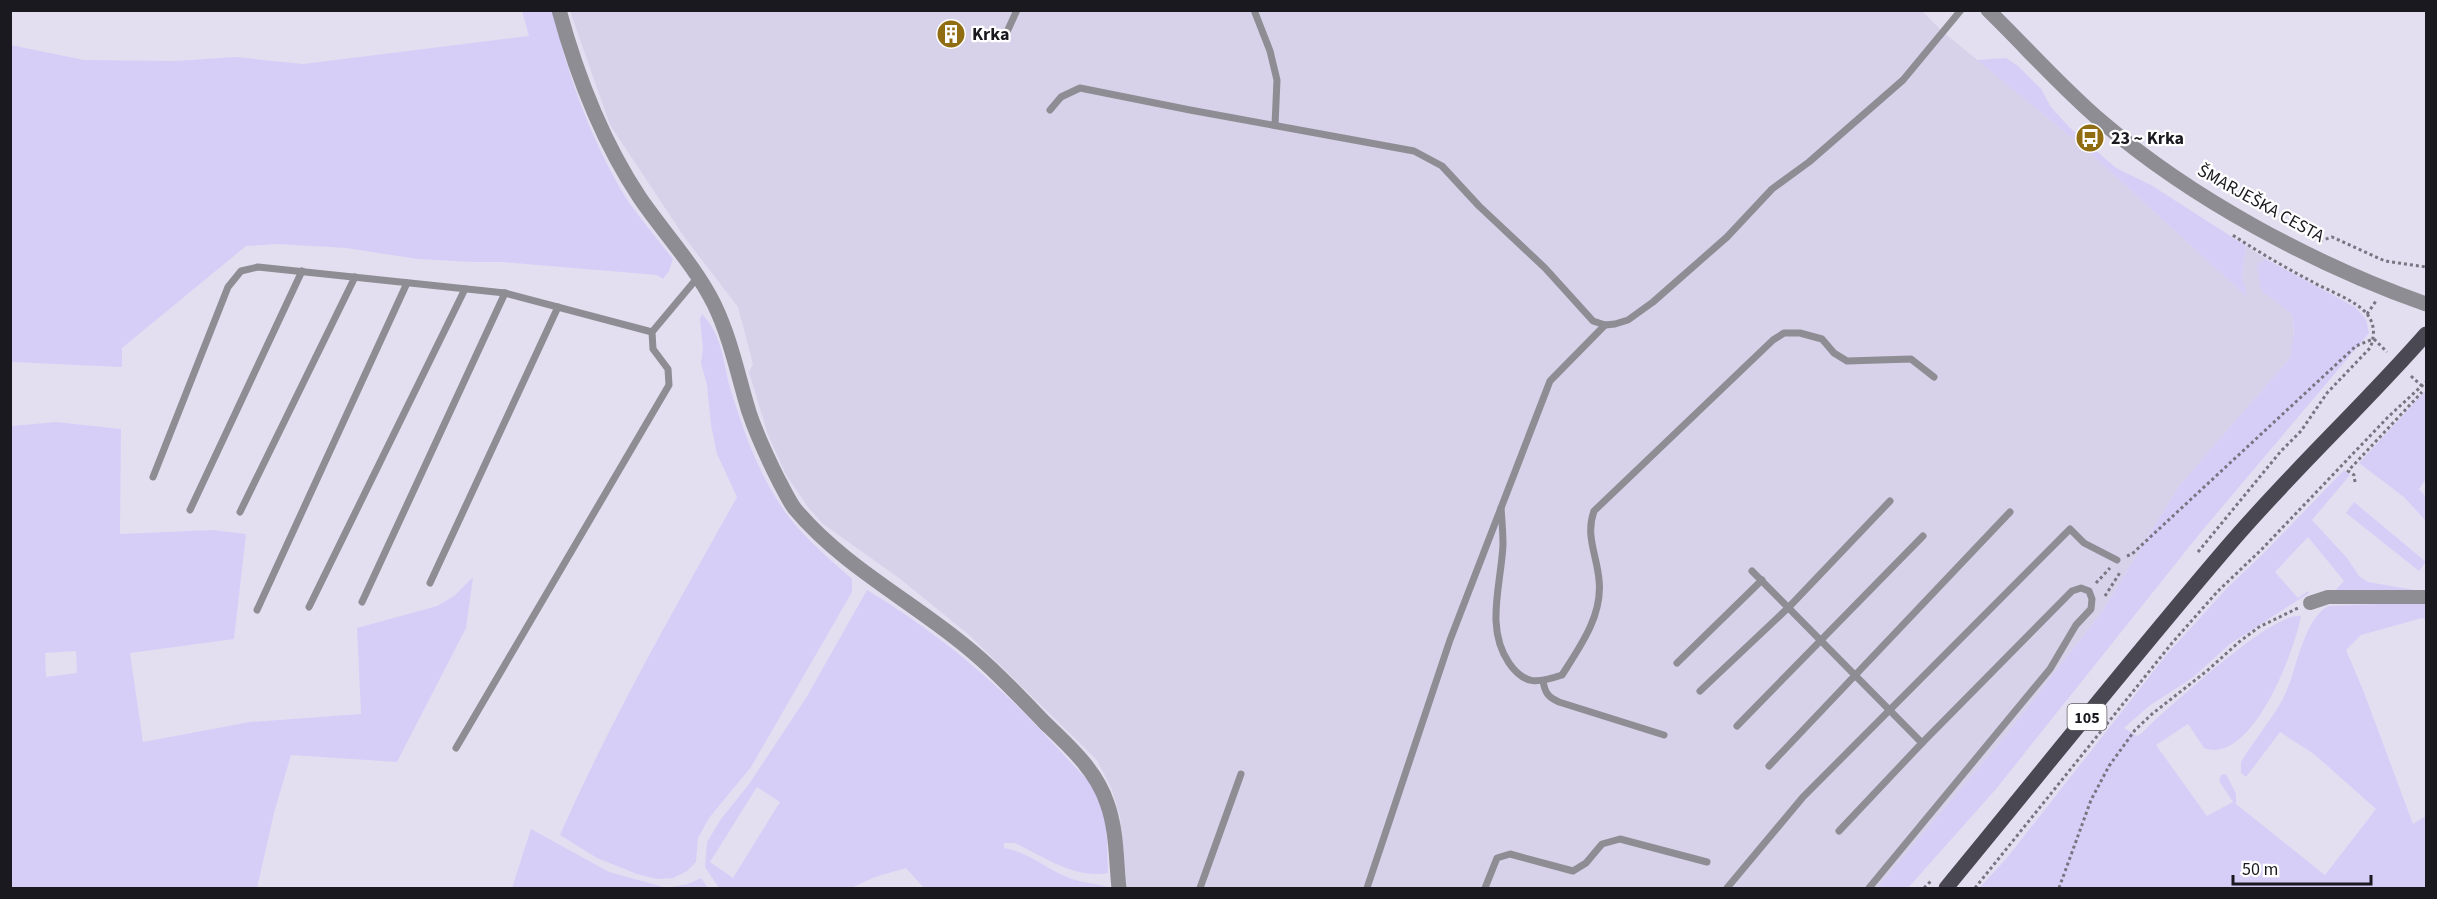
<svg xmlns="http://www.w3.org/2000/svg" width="2437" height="899" viewBox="0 0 2437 899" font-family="'Source Sans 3',sans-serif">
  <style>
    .built { fill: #d7d2ea }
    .green { fill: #d7cef8; fill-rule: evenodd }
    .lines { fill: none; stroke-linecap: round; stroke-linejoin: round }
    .path { stroke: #787581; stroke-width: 3; stroke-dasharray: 3 3; stroke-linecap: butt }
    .service { stroke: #8e8d93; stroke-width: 7 }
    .minor { stroke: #8e8d93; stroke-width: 14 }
    .tertiary { stroke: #8e8d93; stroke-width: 15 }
    .primary { stroke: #4a4853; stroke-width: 15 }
    .labels { text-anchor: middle; stroke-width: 4.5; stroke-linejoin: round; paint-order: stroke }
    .shield { fill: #fff; stroke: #5f5e62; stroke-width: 1.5 }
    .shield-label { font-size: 16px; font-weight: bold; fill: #1a191f }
    .poi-label { font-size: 18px; font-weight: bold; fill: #1a191f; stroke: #fff; text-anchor: start }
    .street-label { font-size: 18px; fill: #1a191f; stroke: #fff }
  </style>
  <rect width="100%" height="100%" fill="#e3dff0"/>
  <path class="built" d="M570,11H1922L1942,31L2088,151L2246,296L2242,275L2246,246L2266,259L2257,265L2292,314L2294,341L2290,358L2179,486L2103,610L2006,735L1877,888H1127L1120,817L1112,790L1097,760L968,634L899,578L823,524L808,507L786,475L767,432L749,372L753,364L738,307L685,238L610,125Z"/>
  <g class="green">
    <path d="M522,11H553C567,75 593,145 628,201C642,221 658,240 673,259L669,271L663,279L657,275L502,262H474L418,259L346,248L278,244L246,246L122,348V367L11,362V45L84,60L175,61L236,57L303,64L529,36Z"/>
    <path d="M2006,58L2018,66L2041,89L2051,107L2069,127L2116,168L2151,185L2246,246L2242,275L2247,297L2088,151L1977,60Z"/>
    <path d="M2266,259L2355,307L2366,319L2369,333L2201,532L1996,789L1908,888H1877L2006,735L2103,610L2179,486L2290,358L2294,334L2292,314L2261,290L2257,264Z"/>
    <path d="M702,314C724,337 723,366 732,394C747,442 765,491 799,529C815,547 834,563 852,579V592L751,767L709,818L698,838L696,862L687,871L673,878L657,879L637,874L597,858L560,835C611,719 675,608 737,497L717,454L711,425L707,385L701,363L703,348L700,319Z"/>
    <path d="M2426,390V479L2419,489L2426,497V521L2404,497L2359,463Z"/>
    <path d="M56,422L121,429L120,534L213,530L246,534L234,639L130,653L143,742L250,722L361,714L357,628L437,606L454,596L473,577L466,628L397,762L291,755L274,813L257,888H11V426ZM76,651L77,673L46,677L45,653Z"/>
    <path d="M2344,470L2350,475L2312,520L2347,558L2359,576L2368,582L2426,592H2334L2344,581L2308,537L2275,572L2298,598L2308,591L2309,593L2230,644L2192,678L2149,706L2124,728L2137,736L2143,732L2155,720C2181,698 2272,612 2301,616C2295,650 2252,766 2204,748L2188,724L2156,745L2207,816L2233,802L2219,781L2221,775L2226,774L2236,794V804L2325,875L2376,809L2314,754L2280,732L2246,777L2241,773V762C2253,742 2268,724 2280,704C2297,677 2300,623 2328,606L2426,602V620L2422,618L2361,635L2346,650L2363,690L2413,824L2426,816V888H1979L2006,859L2167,654L2228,587L2263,554Z"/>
    <path d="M2354,502L2426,562L2419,571L2346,513Z"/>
    <path d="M867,590C946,638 1001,686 1063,754C1076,769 1096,785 1102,805C1108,826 1107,851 1108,873C1075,879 1044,857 1015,843H1004V848C1029,852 1048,871 1072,879C1084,883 1097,883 1109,888H924L906,868L875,877L851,888H719L705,867L707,842L721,819L749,784L806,698ZM757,787L780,802L733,878L710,862Z"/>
    <path d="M531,829L609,872L667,888H512Z"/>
    <path d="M701,878L708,888H667L688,884Z"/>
  </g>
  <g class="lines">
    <g class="path">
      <path d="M2320,241L2332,237L2385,261L2426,267"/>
      <path d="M2367,314L2376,301"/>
      <path d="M2374,339L2387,352"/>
      <path d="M2411,376L2422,386"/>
      <path d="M2355,482L2354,475L2348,471L2422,392"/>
      <path d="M2198,552L2281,451L2301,431L2327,393L2370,348C2375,336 2375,324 2367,314C2356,300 2326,290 2311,281C2284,267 2257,251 2231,234"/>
      <path d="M2127,556L2132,554L2356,346L2373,339"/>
      <path d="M2096,583L2110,568"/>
      <path d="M2105,596L2121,571"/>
      <path d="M1924,888L1931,881"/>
      <path d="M1975,888L2172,643L2218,591L2261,550L2388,417L2426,382"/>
      <path d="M2059,888L2091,800L2109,766L2135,730L2152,714L2208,670L2239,642L2259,627L2298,608"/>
    </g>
    <g class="service">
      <path d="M1254,10L1270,51L1277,80L1275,125"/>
      <path d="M1006,34L1017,10"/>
      <path d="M1050,110L1061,97L1080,88L1190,110L1414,151L1442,166L1479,206L1545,268L1593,321L1605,325L1615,324L1628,320L1653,302L1727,237L1772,189L1809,162L1903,80L1961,10"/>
      <path d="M153,477L228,287L241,271L258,267L505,293L652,332"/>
      <path d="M1501,508C1502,520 1503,533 1503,545C1501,585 1485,628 1509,663C1525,686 1538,683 1562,675C1580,647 1603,615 1599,580C1597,555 1585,536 1594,511L1773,340L1784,333H1800L1822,339L1834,353L1847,361L1911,359L1934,377"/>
      <path d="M190,510L302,271"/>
      <path d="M240,512L355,277"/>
      <path d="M1752,571L1922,743L1839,831"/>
      <path d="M430,583L558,307"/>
      <path d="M362,602L505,293"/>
      <path d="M309,607L465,289"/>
      <path d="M257,610L407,283"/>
      <path d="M1677,663L1762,580"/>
      <path d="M1543,681C1545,693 1548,697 1559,702L1664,735"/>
      <path d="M1700,691L1789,607L1890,501"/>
      <path d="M1737,726L1923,536"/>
      <path d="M456,748L669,385L668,369L653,349L652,332L698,277"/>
      <path d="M1769,766L2010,512"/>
      <path d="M1200,888L1241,774"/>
      <path d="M1367,888L1450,640L1550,381L1605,325"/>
      <path d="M1485,888L1497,858L1510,854L1573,871L1586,863L1602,844L1620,839L1707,862"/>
      <path d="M1727,888L1803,797L2070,529L2084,543L2117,560"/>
      <path d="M1869,888L2050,669L2076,625L2091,609L2092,599L2089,591L2081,588L2072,591L1922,743"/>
    </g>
    <path class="minor" d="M2310,603L2328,597H2426"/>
    <g class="tertiary">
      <path d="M559,10C577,76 602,141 640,198C664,233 695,266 714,304C731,339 738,376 749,412C757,436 768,459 779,481C784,490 789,501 795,509C842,565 908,599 963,644C993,668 1019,696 1045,723C1069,746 1096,770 1107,803C1117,830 1116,861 1119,888"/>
      <path d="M1988,10C2026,47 2062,88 2102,122C2192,199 2315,265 2426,304"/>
    </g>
    <path class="primary" d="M1946,888C2040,774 2132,658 2228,546C2291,472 2363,406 2426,334"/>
  </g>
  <defs>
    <g id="building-disc" transform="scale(1.5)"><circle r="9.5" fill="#906c12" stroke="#fff"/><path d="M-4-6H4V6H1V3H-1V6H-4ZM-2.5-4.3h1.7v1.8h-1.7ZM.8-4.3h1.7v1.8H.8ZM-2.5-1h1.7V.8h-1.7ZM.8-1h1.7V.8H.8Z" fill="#fff"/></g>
    <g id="bus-disc" transform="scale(1.5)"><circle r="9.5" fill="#906c12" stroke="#fff"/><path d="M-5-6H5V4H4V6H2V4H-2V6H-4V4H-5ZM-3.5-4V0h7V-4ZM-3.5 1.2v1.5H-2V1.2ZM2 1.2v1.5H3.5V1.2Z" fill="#fff"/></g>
  </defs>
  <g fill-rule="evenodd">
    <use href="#building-disc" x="951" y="34"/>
    <use href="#bus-disc" x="2090" y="138"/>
  </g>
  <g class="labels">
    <rect class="shield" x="2067.5" y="704" width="39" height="26" rx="4.5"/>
    <g class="shield-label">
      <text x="2087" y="723">105</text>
    </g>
    <g class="poi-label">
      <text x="972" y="40">Krka</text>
      <text x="2111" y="144">23 ~ Krka</text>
    </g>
    <g class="street-label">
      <text transform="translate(2261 203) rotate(29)" y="6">ŠMARJEŠKA CESTA</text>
    </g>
  </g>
  <rect width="2437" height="899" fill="none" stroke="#1a191f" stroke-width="24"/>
  <path d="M2233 875v9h138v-9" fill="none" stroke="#1a191f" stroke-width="3"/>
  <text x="2242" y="875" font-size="18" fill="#1a191f" stroke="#ffffff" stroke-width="4.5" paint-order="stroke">50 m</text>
</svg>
